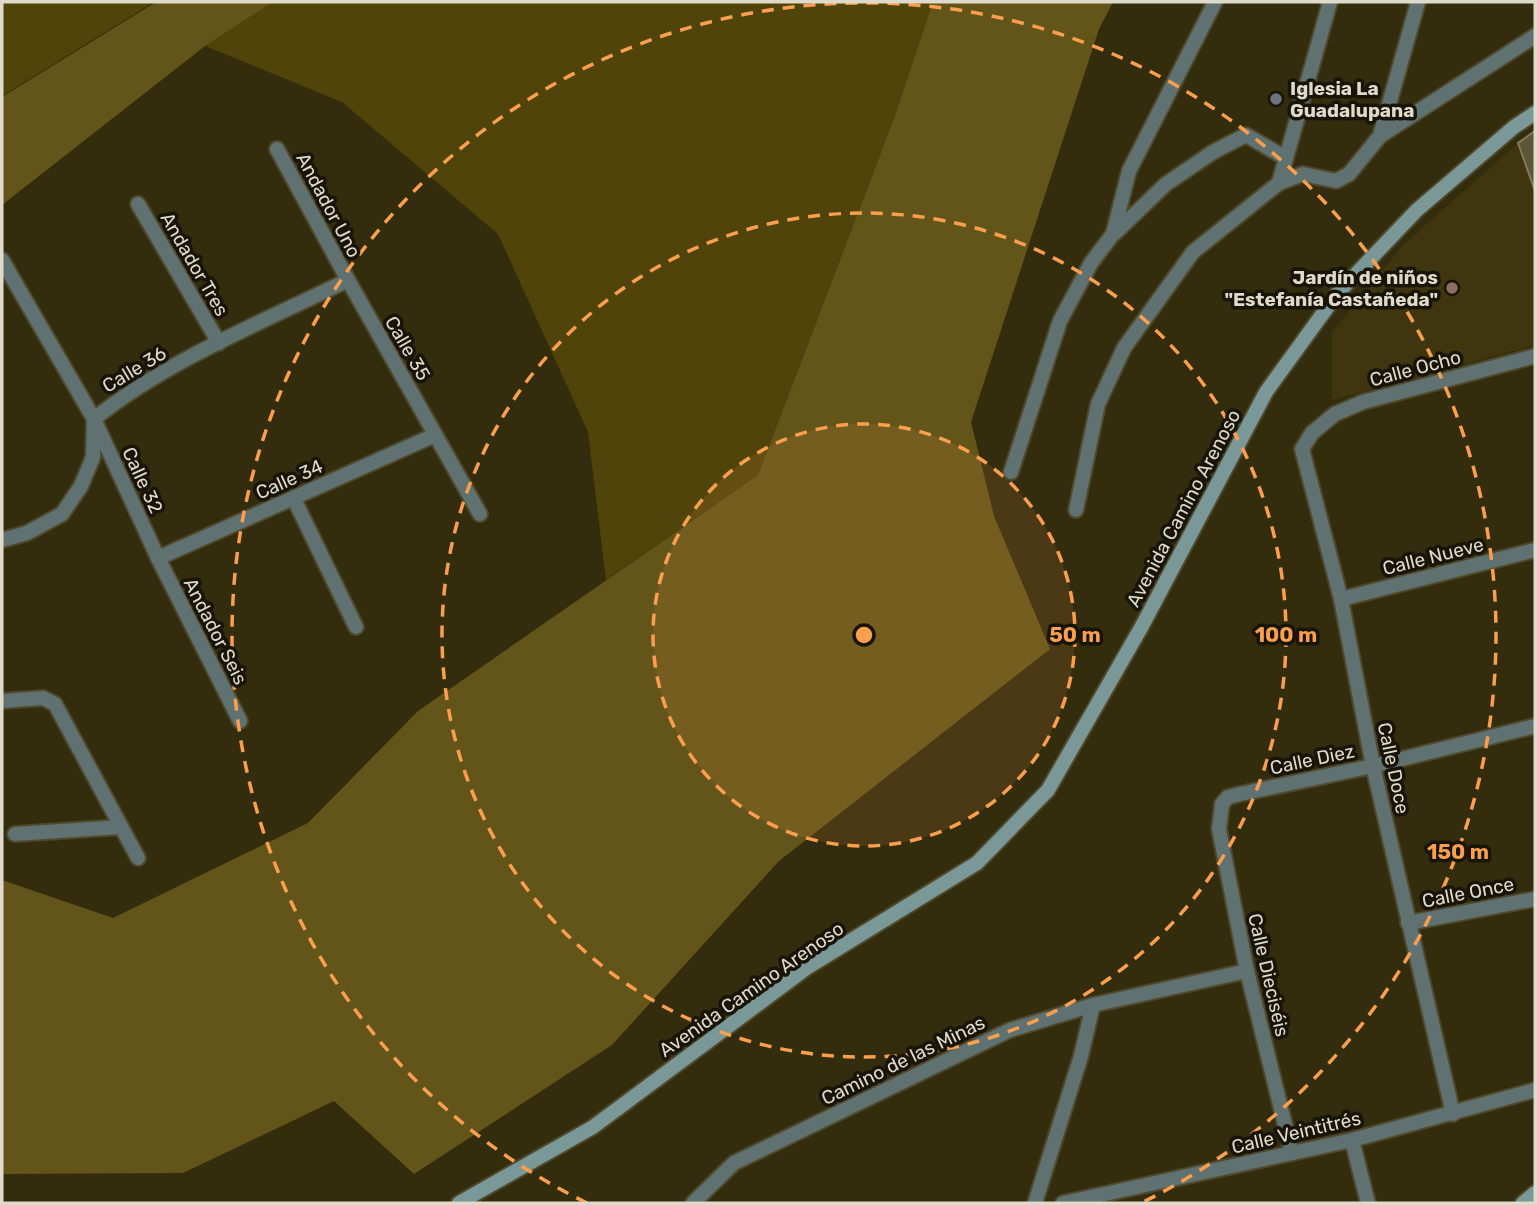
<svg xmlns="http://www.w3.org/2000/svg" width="1537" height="1205" viewBox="0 0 1537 1205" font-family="Rubik,sans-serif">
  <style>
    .built { fill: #3f350e }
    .green { fill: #51440a }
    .forest { fill: #63551a }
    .building { fill: #5c5536; stroke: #827a5a; stroke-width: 2 }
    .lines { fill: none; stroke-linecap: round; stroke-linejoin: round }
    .street-casing { stroke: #4f482b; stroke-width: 18 }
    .secondary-casing { stroke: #4f482b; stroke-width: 18 }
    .street { stroke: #5f7171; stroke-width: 14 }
    .secondary { stroke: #7b9899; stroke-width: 14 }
    .ring { fill: none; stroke: #fa9f4e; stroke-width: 3.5; stroke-dasharray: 12 9 }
    .worship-dot { fill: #6b7280; stroke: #181408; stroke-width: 2.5 }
    .education-dot { fill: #8d6e63; stroke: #181408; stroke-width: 2.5 }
    .labels { text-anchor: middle; stroke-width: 7; stroke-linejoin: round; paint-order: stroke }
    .poi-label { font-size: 19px; font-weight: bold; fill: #dfdbca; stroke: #181408; text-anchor: start }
    .street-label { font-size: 19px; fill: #dfdbca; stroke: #181408 }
    .centre { fill: #fa9f4e; stroke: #181408; stroke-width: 3.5 }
    .ring-label { font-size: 21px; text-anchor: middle; font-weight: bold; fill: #fa9f4e; stroke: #181408; stroke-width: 7; stroke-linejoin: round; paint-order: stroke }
  </style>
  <rect width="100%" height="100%" fill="#332c0d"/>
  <path class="built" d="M1518,143L1535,191V345L1332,400V332L1404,244Z"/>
  <g class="green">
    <path d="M2,2H154L2,96Z"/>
    <path d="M273,2H933L893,121L758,475L606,580L588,432L498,234L342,102L205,46Z"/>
  </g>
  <g class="forest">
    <path d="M156,2H273L205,46L2,205V97Z"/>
    <path d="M933,2H1113L1099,29L971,422L994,516L1050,649L779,861L612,1045L414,1174L334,1101L183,1173L2,1174V880L113,918L308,823L418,711L758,475L893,121Z"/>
  </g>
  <path class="building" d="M1535,131V191L1518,143Z"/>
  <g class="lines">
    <g class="street-casing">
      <g id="street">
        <path d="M1380,136L1535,36"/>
        <path d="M277,149L348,280L480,514"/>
        <path d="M1279,183L1303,174L1336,181L1349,174L1380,136L1418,2"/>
        <path d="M138,204L219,343"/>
        <path d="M1115,233L1166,184L1213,152L1246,135L1284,157"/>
        <path d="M2,260L94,419L158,558L240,721"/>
        <path d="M1011,472L1060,321L1091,263L1113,234L1129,171L1215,2"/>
        <path d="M294,499L356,627"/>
        <path d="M1076,510L1098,404L1124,348L1193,252L1279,183L1330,2"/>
        <path d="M2,540L27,533L62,514L81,486L93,457L94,419C167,360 263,322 348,280"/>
        <path d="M158,558L435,435"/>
        <path d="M1341,599L1535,550"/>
        <path d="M2,701L43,698L55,704L138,858"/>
        <path d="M15,834L121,827"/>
        <path d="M1408,923L1535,899"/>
        <path d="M1453,1114L1373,766L1341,599L1302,449L1312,433L1335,414L1363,402L1535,356"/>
        <path d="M1352,1140L1368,1203"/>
        <path d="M1292,1153L1247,971L1219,829L1222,804L1228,797L1240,794L1373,766L1535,726"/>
        <path d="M693,1203L734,1163L1010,1030L1093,1005L1247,971"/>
        <path d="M1035,1203L1081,1056L1093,1005"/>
        <path d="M1063,1203L1352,1140L1535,1090"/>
      </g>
    </g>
    <g class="secondary-casing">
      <g id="secondary">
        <path d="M459,1203L593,1127L808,967L977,863L1048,790L1142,626L1266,392L1337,294L1417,210L1514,127L1535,113"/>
        <path d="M1523,1203L1535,1193"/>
      </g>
    </g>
    <use href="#street" class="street"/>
    <use href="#secondary" class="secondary"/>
  </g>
  <circle cx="864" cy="635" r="211" fill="#fa9f4e" fill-opacity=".12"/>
  <g class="ring">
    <circle cx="864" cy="635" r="211"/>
    <circle cx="864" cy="635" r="422"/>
    <path d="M587 1203A632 632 0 1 1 1141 1203"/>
  </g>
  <circle class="worship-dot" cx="1276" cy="99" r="7"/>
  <circle class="education-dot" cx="1452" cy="288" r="7"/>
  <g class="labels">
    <g class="poi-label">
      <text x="1290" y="95">Iglesia La<tspan x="1290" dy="22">Guadalupana</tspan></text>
      <text x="1438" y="284" text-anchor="end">Jardín de niños<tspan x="1438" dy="22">"Estefanía Castañeda"</tspan></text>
    </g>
    <g class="street-label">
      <text transform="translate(329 205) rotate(62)" y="7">Andador Uno</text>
      <text transform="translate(195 264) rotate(60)" y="7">Andador Tres</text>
      <text transform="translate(408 348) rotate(60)" y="7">Calle 35</text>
      <text transform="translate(1415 368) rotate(-15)" y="7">Calle Ocho</text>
      <text transform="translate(134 369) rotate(-31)" y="7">Calle 36</text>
      <text transform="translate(289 479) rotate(-24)" y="7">Calle 34</text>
      <text transform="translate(143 480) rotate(65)" y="7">Calle 32</text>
      <text transform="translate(1183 508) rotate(-62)" y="7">Avenida Camino Arenoso</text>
      <text transform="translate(1433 556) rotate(-14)" y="7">Calle Nueve</text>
      <text transform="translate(216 631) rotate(63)" y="7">Andador Seis</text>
      <text transform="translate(1312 759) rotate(-12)" y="7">Calle Diez</text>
      <text transform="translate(1394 768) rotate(78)" y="7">Calle Doce</text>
      <text transform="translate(1468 892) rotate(-11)" y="7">Calle Once</text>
      <text transform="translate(1269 975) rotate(77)" y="7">Calle Dieciséis</text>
      <text transform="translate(751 989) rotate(-35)" y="7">Avenida Camino Arenoso</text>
      <text transform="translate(903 1060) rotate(-26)" y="7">Camino de las Minas</text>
      <text transform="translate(1296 1132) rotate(-13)" y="7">Calle Veintitrés</text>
    </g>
  </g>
  <circle cx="864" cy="635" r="10" class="centre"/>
  <g class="ring-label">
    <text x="1075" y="642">50 m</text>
    <text x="1286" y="642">100 m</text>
    <text x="1458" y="859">150 m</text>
  </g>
  <rect width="1537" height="1205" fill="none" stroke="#dfdbca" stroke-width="7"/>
</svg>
